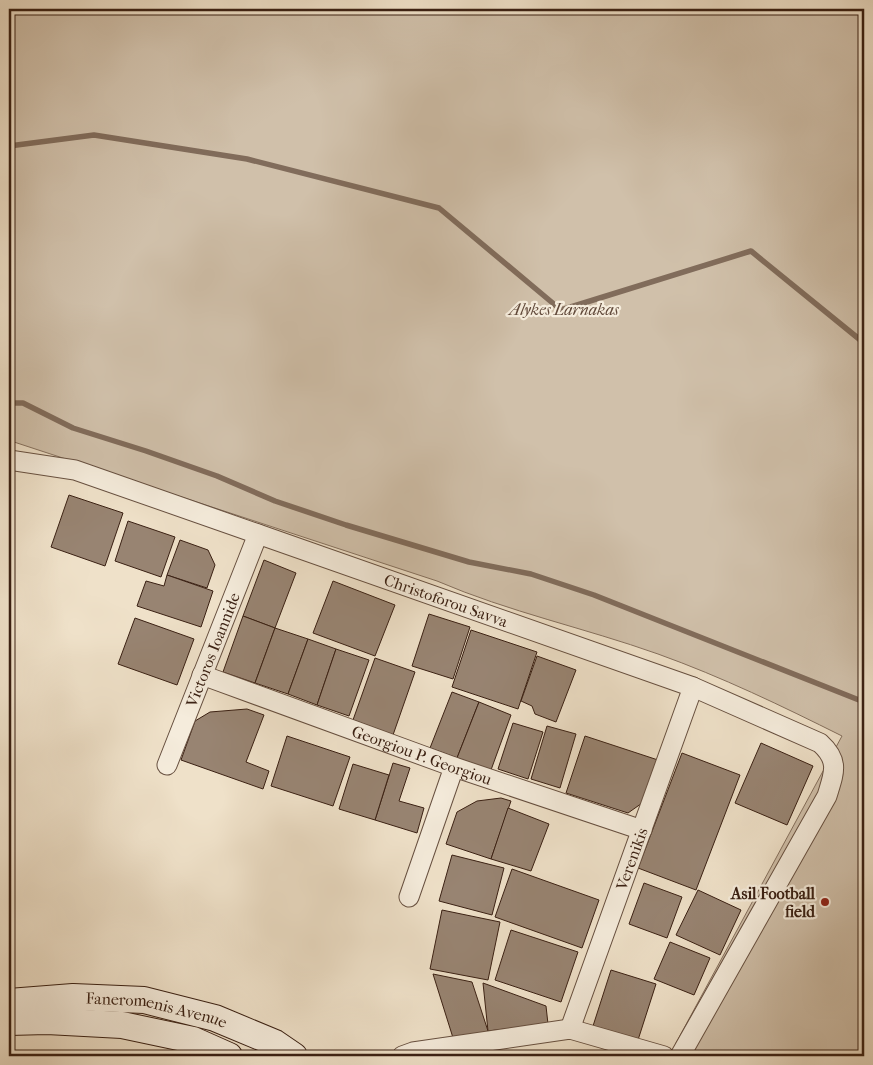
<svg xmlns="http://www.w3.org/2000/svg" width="873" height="1065" viewBox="0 0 873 1065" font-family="'IM FELL French Canon',serif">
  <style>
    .green { fill: #d0c0aa; stroke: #85705e }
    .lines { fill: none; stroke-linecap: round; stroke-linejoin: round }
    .stream { stroke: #816c5b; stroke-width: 5.5 }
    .building { fill: #988472; stroke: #3a2013 }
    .minor-casing { stroke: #675040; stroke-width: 21 }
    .secondary-casing { stroke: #3a2013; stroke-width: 28 }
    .minor { stroke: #f5ecdc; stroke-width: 19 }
    .secondary { stroke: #f5ecdc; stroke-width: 26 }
    .poi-dot { fill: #8f2418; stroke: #f5ecdc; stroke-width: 2 }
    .labels { text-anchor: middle; stroke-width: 4.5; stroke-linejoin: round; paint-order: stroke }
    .park-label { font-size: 16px; font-style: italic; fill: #604839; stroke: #f5ecdc }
    .street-label { font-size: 16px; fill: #3a2013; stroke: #f5ecdc }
    .poi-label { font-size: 16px; font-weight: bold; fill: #3a2013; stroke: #f5ecdc; text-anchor: end }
  </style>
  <rect width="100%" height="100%" fill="#efe1c9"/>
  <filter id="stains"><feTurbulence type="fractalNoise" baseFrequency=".004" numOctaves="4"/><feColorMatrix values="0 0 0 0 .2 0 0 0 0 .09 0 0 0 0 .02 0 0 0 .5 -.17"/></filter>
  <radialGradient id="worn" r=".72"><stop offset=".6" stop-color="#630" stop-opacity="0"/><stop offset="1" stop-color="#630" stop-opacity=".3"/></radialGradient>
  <path class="green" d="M9,9H864V1056H699L676,1043L842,736C782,706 722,677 658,654C585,628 509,612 437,581L11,441L9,448Z"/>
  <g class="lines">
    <g class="stream">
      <path d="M9,146L94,135L247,159L439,208L561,310L751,251L864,343"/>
      <path d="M9,403H23L73,428L146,451L217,476L275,501L346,525L469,562L531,574L594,595L864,702"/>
    </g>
  </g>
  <g class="building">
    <path d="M69,495L123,513L105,566L51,547Z"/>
    <path d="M128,521L175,537L161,577L115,561Z"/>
    <path d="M180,540L208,550L215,565L207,588L167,575Z"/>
    <path d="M264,560L296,573L275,628L243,616Z"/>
    <path d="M167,575L213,591L201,627L137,606L146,581L164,586Z"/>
    <path d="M333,581L395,605L375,656L313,633Z"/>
    <path d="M429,614L470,627L453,679L412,666Z"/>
    <path d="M243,616L275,628L255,683L223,672Z"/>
    <path d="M135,618L194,639L177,685L118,664Z"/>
    <path d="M275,628L308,639L288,694L255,683Z"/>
    <path d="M471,630L537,652L518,709L452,687Z"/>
    <path d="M308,639L336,649L317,705L288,694Z"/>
    <path d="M336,649L369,660L349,716L317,705Z"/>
    <path d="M537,656L576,670L556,722L535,714L532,706L521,701Z"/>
    <path d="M375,658L415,672L393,735L353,720Z"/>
    <path d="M452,692L479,702L457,758L430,748Z"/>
    <path d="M479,702L511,715L491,770L457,758Z"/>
    <path d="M247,709L264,715L246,762L269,771L263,789L181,760L195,721L210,712Z"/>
    <path d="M513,723L543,732L528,779L498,769Z"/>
    <path d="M547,726L576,734L560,788L531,779Z"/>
    <path d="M287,736L350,757L333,806L271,786Z"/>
    <path d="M585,736L658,760L645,801L628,813L566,793Z"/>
    <path d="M761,743L813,766L787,825L735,803Z"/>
    <path d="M682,753L740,775L696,890L638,868Z"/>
    <path d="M393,763L410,768L399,801L424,808L417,833L375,820Z"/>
    <path d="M353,764L389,775L375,820L339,809Z"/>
    <path d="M501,798L511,801L491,859L446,844L457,812L477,801Z"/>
    <path d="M508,808L549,824L531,871L491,859Z"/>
    <path d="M452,855L504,868L492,915L439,901Z"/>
    <path d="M512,869L599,900L582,948L495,917Z"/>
    <path d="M644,883L682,897L667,938L629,924Z"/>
    <path d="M698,890L741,910L720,955L676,935Z"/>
    <path d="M442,910L500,922L488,980L430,969Z"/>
    <path d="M511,930L578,952L561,1002L495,980Z"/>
    <path d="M670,942L710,958L694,995L654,979Z"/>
    <path d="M611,970L656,984L638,1040L593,1026Z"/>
    <path d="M433,974L472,982L488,1031L454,1041Z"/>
    <path d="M483,983L546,1006L548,1024L488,1031Z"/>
  </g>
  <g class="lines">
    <g class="minor-casing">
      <g id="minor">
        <path id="s1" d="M9,460L75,470L258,534L693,687L820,743C840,761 834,773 827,796L680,1056"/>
        <path id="s2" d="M202,675L454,767L642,830"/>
        <path id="s3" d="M167,765L258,534"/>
        <path d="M409,897L454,767"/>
        <path id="s4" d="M570,1029L693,687"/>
        <path d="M402,1056L413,1052L570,1029L664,1056"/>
      </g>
    </g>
    <g class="secondary-casing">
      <g id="secondary">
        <path id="s5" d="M9,1002L73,997L144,1000L215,1018L275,1043L294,1056"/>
        <path d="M9,1022L47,1021L122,1025L193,1040L229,1056"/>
      </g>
    </g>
    <use href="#minor" class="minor"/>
    <use href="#secondary" class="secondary"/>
  </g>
  <circle class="poi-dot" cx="825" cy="902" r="5"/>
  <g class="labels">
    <g class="park-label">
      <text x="564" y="315">Alykes Larnakas</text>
    </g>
    <g class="street-label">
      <text dy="6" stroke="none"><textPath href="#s1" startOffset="460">Christoforou Savva</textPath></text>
      <text dy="6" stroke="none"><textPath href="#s3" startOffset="124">Victoros Ioannide</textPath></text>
      <text dy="6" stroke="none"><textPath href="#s2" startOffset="234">Georgiou P. Georgiou</textPath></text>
      <text dy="6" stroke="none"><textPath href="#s4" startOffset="181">Verenikis</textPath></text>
      <text dy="6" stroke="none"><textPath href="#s5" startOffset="149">Faneromenis Avenue</textPath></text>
    </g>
    <g class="poi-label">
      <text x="815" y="899">Asil Football<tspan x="815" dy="18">field</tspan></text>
    </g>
  </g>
  <rect width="873" height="1065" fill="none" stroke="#efe1c9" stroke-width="30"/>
  <rect x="10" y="10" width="853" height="1045" fill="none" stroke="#3a2013" stroke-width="2.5"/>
  <rect x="15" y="15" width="843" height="1035" fill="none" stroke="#3a2013"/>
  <rect width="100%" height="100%" filter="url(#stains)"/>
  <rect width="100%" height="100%" fill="url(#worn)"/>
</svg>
